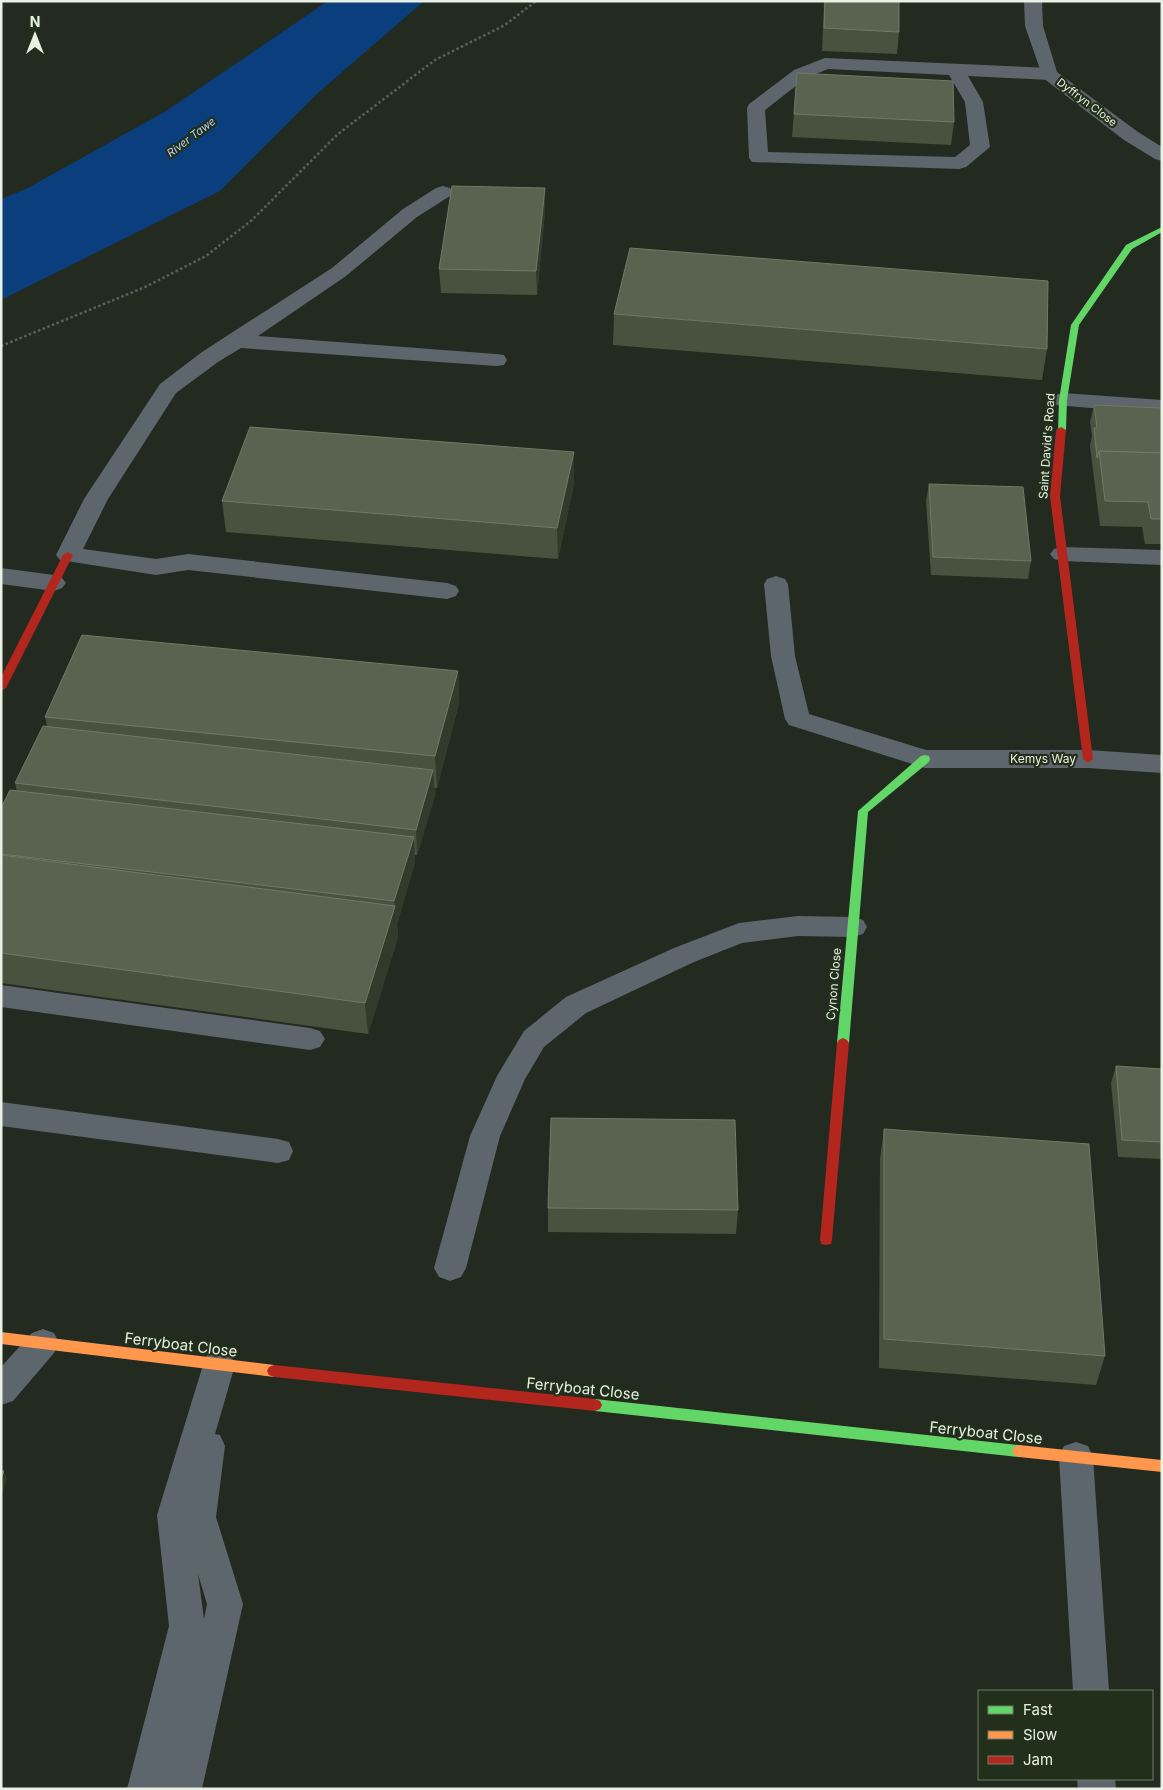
<svg xmlns="http://www.w3.org/2000/svg" width="1163" height="1790" viewBox="0 0 1163 1790" font-family="Inter,sans-serif">
  <style>
    .water { fill: #0a3e7c }
    .lines { fill: none; stroke-linecap: round; stroke-linejoin: round }
    .path { stroke: #5a6061; stroke-width: 2.5; stroke-dasharray: 2.5 2.5; stroke-linecap: butt }
    .lane { fill: #5e666d; fill-rule: evenodd }
    .street { fill: #5e666d; fill-rule: evenodd }
    .fast { fill: #63d668; fill-rule: evenodd }
    .slow { fill: #ff974d; fill-rule: evenodd }
    .jam { fill: #b3261e; fill-rule: evenodd }
    .wall { fill: #47533e }
    .shaded-wall { fill: #313b2b }
    .building { fill: #586450; stroke: #6f7a67 }
    .labels { text-anchor: middle; stroke-width: 4.5; stroke-linejoin: round; paint-order: stroke }
    .far-street-label { font-size: 11px; fill: #e8f1e3; stroke: #222f1b }
    .far-water-label { font-size: 11px; font-style: italic; fill: #b8d3fb; stroke: #222f1b }
    .street-label { font-size: 12px; fill: #e8f1e3; stroke: #222f1b }
    .near-street-label { font-size: 15px; fill: #e8f1e3; stroke: #222f1b }
  </style>
  <rect width="100%" height="100%" fill="#232a20"/>
  <path class="water" d="M328,1H424L318,93L220,191L1,300V199L26,189L166,111Z"/>
  <g class="lines">
    <path class="path" d="M1,346L143,288L206,256L252,220L338,134L435,60L505,25L536,1"/>
    <g class="lane">
      <path d="M825,58L1049,68L1055,70L1058,74L1055,78L1049,80L968,76L983,102L990,147L966,167L959,169L752,162L749,158L747,108L749,104L794,70ZM828,69L949,75L965,102L970,145L955,157L768,152L765,110L806,78Z"/>
      <path d="M443,186L450,188L453,192L450,196L417,217L346,276L258,336L496,354L504,355L507,360L504,365L496,366L241,348L218,362L176,393L108,499L83,549L156,559L188,554L447,583L456,586L459,591L456,596L447,599L188,570L156,575L60,560L56,555L84,499L160,384L202,352L332,268L403,209L436,188Z"/>
      <path d="M1062,547L1162,550V565L1062,561L1054,559L1050,554L1054,549Z"/>
      <path d="M1,568L54,575L62,578L66,583L62,588L54,591L1,584Z"/>
      <path d="M798,916L853,917L863,920L867,927L863,934L853,937L798,936L742,943L694,962L586,1013L544,1047L525,1079L500,1136L466,1268L461,1277L450,1281L439,1277L434,1268L470,1136L497,1076L524,1031L566,997L674,948L739,923Z"/>
      <path d="M1,985L310,1028L320,1031L325,1039L320,1047L310,1050L1,1007Z"/>
      <path d="M1,1102L278,1139L289,1142L293,1151L289,1160L278,1163L1,1126Z"/>
      <path d="M43,1329L54,1333L59,1343L54,1353L13,1401L1,1405V1367L32,1333Z"/>
      <path d="M219,1351L231,1355L235,1365L215,1434L220,1435L225,1446L216,1517L243,1604L202,1789H127L169,1626L157,1515L203,1365L207,1355ZM198,1574L207,1604L204,1619Z"/>
      <path d="M1076,1442L1088,1446L1093,1457L1109,1691H1073L1059,1457L1064,1446Z"/>
      <path d="M1077,1779H1115L1116,1789H1078Z"/>
    </g>
    <g class="street">
      <path d="M1024,1H1042L1043,26L1057,72L1138,132L1162,147V161L1155,159L1124,140L1043,78L1025,26Z"/>
      <path d="M1063,393L1162,400V414L1055,405L1052,400L1055,395Z"/>
      <path d="M776,576L785,579L788,584L795,656L809,714L926,750H1088L1162,755V773L1088,768H925L789,725L785,719L771,656L764,584L767,579Z"/>
    </g>
    <g class="fast">
      <path d="M1162,227V232L1132,249L1079,325L1067,400L1066,430L1064,432H1058L1059,400L1071,325L1126,245Z"/>
      <path d="M925,755L929,756L930,759L929,762L868,812L849,1043L847,1046H839L837,1043L858,811L921,756Z"/>
      <path d="M595,1399L1019,1445L1024,1447L1026,1451L1024,1455L1019,1457L595,1411L590,1409L588,1405L590,1401Z"/>
    </g>
    <g class="slow">
      <path d="M1,1332L274,1365L279,1367L281,1371L279,1375L274,1377L1,1344Z"/>
      <path d="M1019,1445L1162,1460V1472L1019,1457L1014,1455L1012,1451L1014,1447Z"/>
    </g>
    <g class="jam">
      <path d="M1061,427L1066,430L1060,496L1093,759L1088,763L1083,759L1050,496L1056,430Z"/>
      <path d="M68,552L73,555L6,688L1,691V677L63,555Z"/>
      <path d="M843,1038L847,1040L849,1043L832,1240L831,1244L826,1245L821,1244L820,1240L837,1043L839,1040Z"/>
      <path d="M274,1365L595,1399L600,1401L602,1405L600,1409L595,1411L274,1377L269,1375L267,1371L269,1367Z"/>
    </g>
  </g>
  <g class="wall">
    <path d="M824,1H899V32L897,54L822,51Z"/>
    <path d="M797,73L954,122L951,145L792,137Z"/>
    <path d="M545,188V212L537,295L441,293L439,269Z"/>
    <path d="M614,314L1047,349L1042,380L613,345Z"/>
    <path d="M1094,405L1162,408V544H1145L1142,527L1100,526L1090,446L1092,436L1090,422Z"/>
    <path d="M574,483L558,559L226,532L222,501Z"/>
    <path d="M929,484L1031,561L1028,579L931,575L926,501Z"/>
    <path d="M458,671L459,703L437,788H434L435,795L417,855H415V862L397,924L398,937L368,1034L1,983V808L17,791L15,783L47,726L45,717Z"/>
    <path d="M1116,1066L1162,1069V1159L1118,1157L1111,1083Z"/>
    <path d="M884,1129L1105,1356L1096,1385L879,1368L880,1159Z"/>
    <path d="M548,1208L738,1210L736,1234L548,1232Z"/>
  </g>
  <g class="shaded-wall">
    <path d="M545,188V212L537,295L536,271Z"/>
    <path d="M574,452V483L558,559L557,528Z"/>
    <path d="M458,671L459,703L437,788L435,756Z"/>
    <path d="M433,770L435,795L417,855L416,830Z"/>
    <path d="M414,837L415,862L397,924L398,937L368,1034L365,1003L395,908L394,901Z"/>
    <path d="M4,1471L7,1479L1,1496V1479Z"/>
  </g>
  <g class="building">
    <path d="M825,1H899V32L824,28Z"/>
    <path d="M797,73L953,81L954,122L794,114Z"/>
    <path d="M452,186L545,188L536,271L439,269Z"/>
    <path d="M630,248L1048,281L1047,349L614,314Z"/>
    <path d="M1094,405L1162,408V453L1099,451L1097,458L1094,428H1097Z"/>
    <path d="M250,427L574,452L557,528L222,501Z"/>
    <path d="M1099,451L1162,453V519H1151L1148,502L1105,501Z"/>
    <path d="M929,484L1023,487L1031,561L933,557Z"/>
    <path d="M82,635L458,671L435,756L45,717Z"/>
    <path d="M43,726L433,770L416,830L15,783Z"/>
    <path d="M10,790L414,837L394,901L1,854V808Z"/>
    <path d="M1,855L395,906L365,1003L1,953Z"/>
    <path d="M1116,1066L1162,1069V1142L1122,1140Z"/>
    <path d="M551,1118L735,1120L738,1210L548,1208Z"/>
    <path d="M884,1129L1089,1144L1105,1356L884,1339Z"/>
    <path d="M1,1470L4,1471L1,1479Z"/>
  </g>
  <g class="labels">
    <g class="far-street-label">
      <text transform="translate(1087 102) rotate(37)" y="4">Dyffryn Close</text>
    </g>
    <g class="far-water-label">
      <text transform="translate(191 137) rotate(-37)" y="4">River Tawe</text>
    </g>
    <g class="street-label">
      <text transform="translate(1047 446) rotate(-86)" y="4">Saint David's Road</text>
      <text x="1043" y="763">Kemys Way</text>
      <text transform="translate(834 984) rotate(-85)" y="4">Cynon Close</text>
    </g>
    <g class="near-street-label">
      <text transform="translate(181 1345) rotate(7)" y="5">Ferryboat Close</text>
      <text transform="translate(583 1389) rotate(6)" y="5">Ferryboat Close</text>
      <text transform="translate(986 1433) rotate(6)" y="5">Ferryboat Close</text>
    </g>
  </g>
  <rect width="1163" height="1790" fill="none" stroke="#e8f1e3" stroke-width="5"/>
  <rect x="978" y="1690" width="175" height="90" fill="#222f1b" stroke="#717d6b"/>
  <rect x="988" y="1706" width="25" height="8" fill="#63d668" stroke="#717d6b"/>
  <text x="1023" y="1715" font-size="15" fill="#e8f1e3">Fast</text>
  <rect x="988" y="1731" width="25" height="8" fill="#ff974d" stroke="#717d6b"/>
  <text x="1023" y="1740" font-size="15" fill="#e8f1e3">Slow</text>
  <rect x="988" y="1756" width="25" height="8" fill="#b3261e" stroke="#717d6b"/>
  <text x="1023" y="1765" font-size="15" fill="#e8f1e3">Jam</text>
  <g transform="translate(35 35)" stroke="#222f1b" stroke-width="4" paint-order="stroke">
  <path d="M0-4L9 19L0 12L-9 19Z" fill="#e8f1e3"/>
  <text y="-8" font-size="14" font-weight="bold" text-anchor="middle" fill="#e8f1e3">N</text>
  </g>
</svg>
